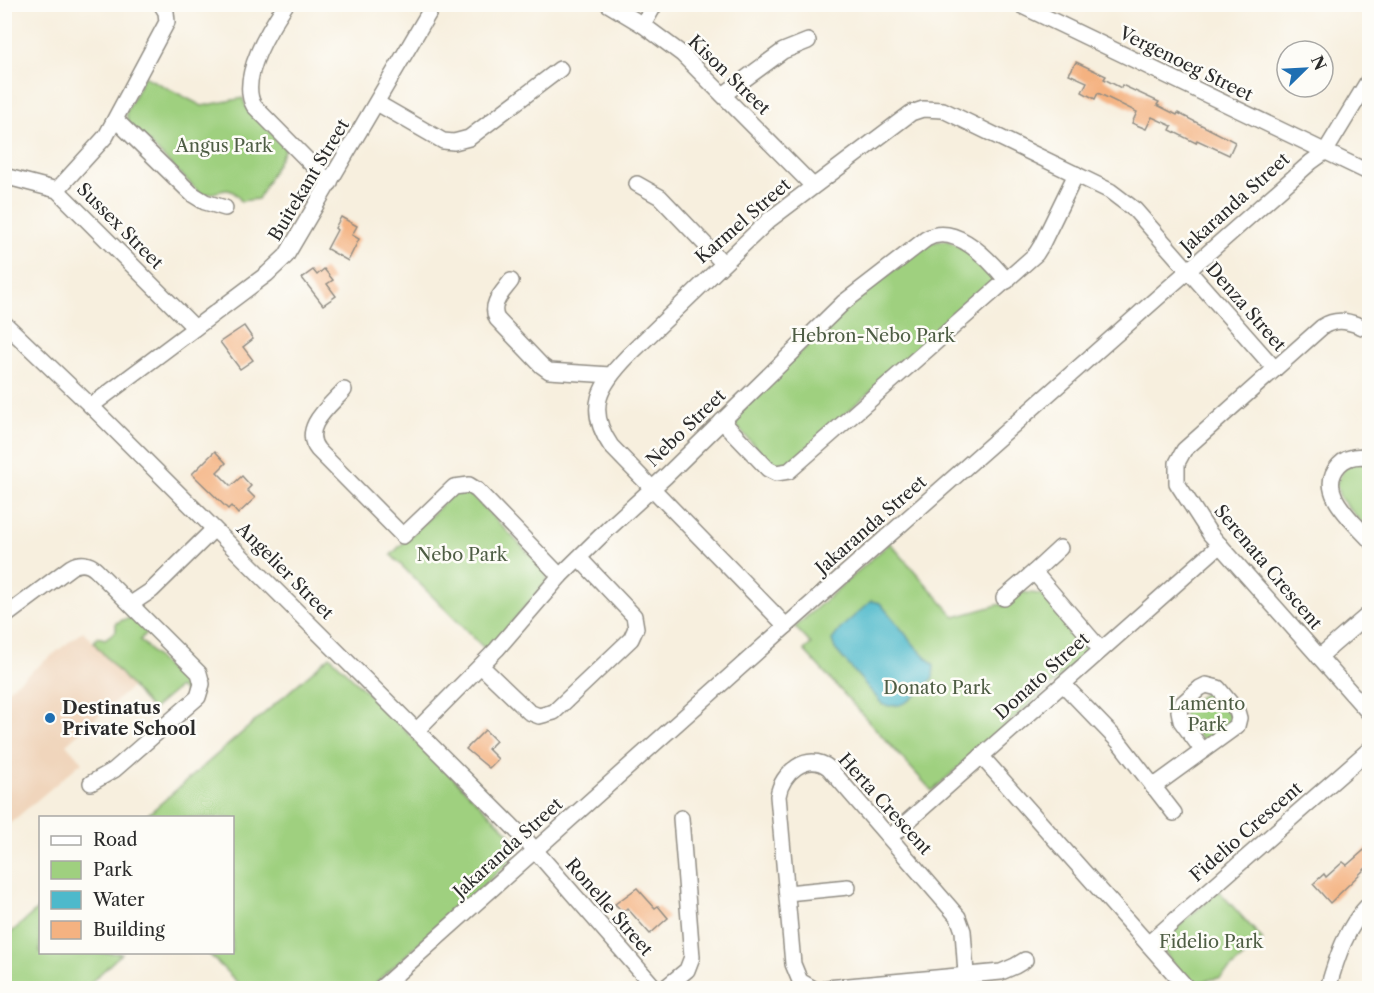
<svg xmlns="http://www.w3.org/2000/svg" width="1374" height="993" viewBox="0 0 1374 993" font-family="'Libre Caslon Text',serif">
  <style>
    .built { fill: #f0d5bc }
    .green { fill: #9fd07f; stroke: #657e55; stroke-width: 1.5 }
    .water { fill: #4eb9cb; stroke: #3c727b; stroke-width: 1.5 }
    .building { fill: #f4b281 }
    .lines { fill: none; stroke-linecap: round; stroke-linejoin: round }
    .minor-casing { stroke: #918d84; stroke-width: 18 }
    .minor { stroke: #fff; stroke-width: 15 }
    .poi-dot { fill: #1f6fb2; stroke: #fdfcf7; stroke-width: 2 }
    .labels { text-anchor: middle; stroke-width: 5; stroke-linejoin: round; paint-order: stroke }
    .street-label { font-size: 18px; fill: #2b2b2b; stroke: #fdfcf7 }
    .park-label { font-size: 18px; fill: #4e5d44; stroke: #fdfcf7 }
    .poi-label { font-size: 18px; font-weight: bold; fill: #2b2b2b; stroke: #fdfcf7; text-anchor: start }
  </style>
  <rect width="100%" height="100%" fill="#fdfcf7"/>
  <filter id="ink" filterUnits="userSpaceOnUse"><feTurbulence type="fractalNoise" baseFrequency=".0167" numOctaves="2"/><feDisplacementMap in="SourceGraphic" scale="12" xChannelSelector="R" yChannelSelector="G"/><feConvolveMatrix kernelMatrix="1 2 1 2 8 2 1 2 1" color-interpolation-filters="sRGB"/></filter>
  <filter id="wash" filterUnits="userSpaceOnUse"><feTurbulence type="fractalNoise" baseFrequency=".008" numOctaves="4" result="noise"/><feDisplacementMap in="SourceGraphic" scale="24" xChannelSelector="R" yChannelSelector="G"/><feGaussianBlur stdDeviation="1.35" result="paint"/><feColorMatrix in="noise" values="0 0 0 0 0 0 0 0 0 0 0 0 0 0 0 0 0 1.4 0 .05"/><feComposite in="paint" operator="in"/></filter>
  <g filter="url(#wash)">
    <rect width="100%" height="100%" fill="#f7efde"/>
    <path class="built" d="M83,631L132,687L66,744L82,762L8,825L4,820L5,692Z"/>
    <g class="green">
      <path d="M144,76L202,106L243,98L246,106L286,147L258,199L241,201C228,179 218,197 201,194L128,122L126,113Z"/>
      <path d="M946,240L975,254L993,274L992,284L786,466L773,465L736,426L737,415L845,308L928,243Z"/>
      <path d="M1354,462L1369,463V531L1340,498L1336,484L1344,469Z"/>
      <path d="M467,490L547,572V582L487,651L391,555L455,492Z"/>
      <path d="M890,543L955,617L1001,604L1003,606L1020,592L1040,594L1046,597L1086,643L1087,648L1084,656L932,791L804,650L811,644L795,627Z"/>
      <path d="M134,618L148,631L140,640L176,677L185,668L194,675L197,685L189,697L179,687L152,710L93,642L98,637L105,639L116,631V623L125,619Z"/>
      <path d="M330,656L511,835L515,851L506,865L370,988H243L208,953L232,952V818H144Z"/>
      <path d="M1210,690L1235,720L1203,741L1184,719L1183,708Z"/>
      <path d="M1219,891L1263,940L1220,978C1209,978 1200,985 1189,981C1179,969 1159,954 1164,939Z"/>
      <path d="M40,907V952L122,953L85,988H5V938Z"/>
    </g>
    <path class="water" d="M871,601L880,603L916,647L934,665L933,678C916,695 908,709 883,705L835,649L832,640L842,627Z"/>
    <g id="blocks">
      <g class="building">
        <path d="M1076,62L1106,76L1104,79L1121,88L1122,85L1159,102L1157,105L1177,115L1178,113L1235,142L1229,155L1197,140L1196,143L1170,130L1172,126L1152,117L1146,129L1132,123L1137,112L1098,93L1095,99L1082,92L1087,82L1069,74Z"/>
        <path d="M341,217L357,226L352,235L359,239L348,261L327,249L337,230L335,228Z"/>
        <path d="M324,269L333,280L327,284L336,296L323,305L302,278L313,270L317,275Z"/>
        <path d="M244,326L253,339L243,347L253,360L240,369L220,342Z"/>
        <path d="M215,451L226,463L217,472L231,486L242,476L251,486L247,490L255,498L238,514L231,506L228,509L192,474Z"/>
        <path d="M485,730L496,741L488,749L498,759L489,768L466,749Z"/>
        <path d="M1370,845V864L1330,903L1313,884L1324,874L1326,877L1343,862L1347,865Z"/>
        <path d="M637,888L655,908L658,906L668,918L650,934L627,908L623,912L615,904Z"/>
      </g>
    </g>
  </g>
  <g filter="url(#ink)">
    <use href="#blocks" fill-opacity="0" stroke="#918d84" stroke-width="1.5"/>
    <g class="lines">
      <g class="minor-casing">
        <g id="minor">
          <path d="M286,4C270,28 238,78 254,106L330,183"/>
          <path d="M608,4L643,25L682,54L813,186"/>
          <path d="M1018,4L1370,173"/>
          <path d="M643,25L655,4"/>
          <path d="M723,95L783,51L808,41"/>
          <path d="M377,103L443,141L454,142L469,138L560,69"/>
          <path d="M116,120L192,194L205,202L225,208"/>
          <path d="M4,176L57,190L195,328"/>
          <path d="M637,184L660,197L723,263"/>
          <path d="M57,190L106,136L167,22L166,12L161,4"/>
          <path d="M511,281C503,292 489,304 497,319L542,366L549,371L610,375"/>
          <path d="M4,323L91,406L527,841L655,988"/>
          <path d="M1370,330C1353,323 1339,316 1322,327L1184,450L1177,463V483L1210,534L1370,714"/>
          <path d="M344,390C330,406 300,428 318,450L403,536L454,487L469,485L477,490L560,576"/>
          <path d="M91,406L267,274L286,256L434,4"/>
          <path d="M722,421L768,469L776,473L789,471L1036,254L1041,246L1076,174"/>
          <path d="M1370,457C1358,455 1347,456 1339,465C1315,491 1353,521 1370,540"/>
          <path d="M1060,548L1034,572L1101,650"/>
          <path d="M1004,598L1034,572"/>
          <path d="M131,604L152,590L214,529"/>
          <path d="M4,617L71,567C80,562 89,563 96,570L199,673L202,684L198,697L114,770L91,783"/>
          <path d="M786,626L611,446C585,408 600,385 628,356L769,220L911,113L923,109L943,110L1110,191L1135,210L1275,369"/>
          <path d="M1319,657L1370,613"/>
          <path d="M481,666L529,712L539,716L554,712L631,639L636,628L634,616L579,558"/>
          <path d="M1063,684L1119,742L1174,813"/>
          <path d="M417,730L497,649L560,576L608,529L666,476L843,303L926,239C955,222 990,260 1007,281"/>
          <path d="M981,756L1187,988"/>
          <path d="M1153,787L1237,726L1239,718L1237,711L1218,688L1206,685L1200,688L1183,703L1179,711L1181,721L1203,751"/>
          <path d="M890,837L1220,545"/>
          <path d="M787,893L848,887"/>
          <path d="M1148,944L1370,749"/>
          <path d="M381,988L786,626L1311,162L1325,152L1370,78"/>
          <path d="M665,988L687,970L692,957L681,818"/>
          <path d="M812,988L800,981L793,964L778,796C781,773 808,751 829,768L958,917L963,931L967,988"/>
          <path d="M827,988L1001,972L1015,966L1025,960"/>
          <path d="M1328,988C1337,957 1346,927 1370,903"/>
        </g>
      </g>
      <use href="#minor" class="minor"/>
    </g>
  </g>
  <circle class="poi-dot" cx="50" cy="718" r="6"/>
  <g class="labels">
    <g class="street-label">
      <text transform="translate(1186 64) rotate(26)" y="6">Vergenoeg Street</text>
      <text transform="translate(729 75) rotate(44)" y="6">Kison Street</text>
      <text transform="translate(309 180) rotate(-59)" y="6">Buitekant Street</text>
      <text transform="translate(1235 203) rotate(-42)" y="6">Jakaranda Street</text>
      <text transform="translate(743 221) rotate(-41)" y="6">Karmel Street</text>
      <text transform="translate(120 226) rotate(45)" y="6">Sussex Street</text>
      <text transform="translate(1246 307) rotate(49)" y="6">Denza Street</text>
      <text transform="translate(686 428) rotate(-44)" y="6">Nebo Street</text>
      <text transform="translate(871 525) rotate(-41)" y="6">Jakaranda Street</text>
      <text transform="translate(1268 567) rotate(50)" y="6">Serenata Crescent</text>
      <text transform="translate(285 571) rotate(45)" y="6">Angelier Street</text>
      <text transform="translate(1042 676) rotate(-42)" y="6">Donato Street</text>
      <text transform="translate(885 804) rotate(48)" y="6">Herta Crescent</text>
      <text transform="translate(1246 832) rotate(-41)" y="6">Fidelio Crescent</text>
      <text transform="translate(508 848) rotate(-42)" y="6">Jakaranda Street</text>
      <text transform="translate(609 907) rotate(49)" y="6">Ronelle Street</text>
    </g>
    <g class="park-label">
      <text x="224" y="152">Angus Park</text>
      <text x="873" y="342">Hebron-Nebo Park</text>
      <text x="462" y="561">Nebo Park</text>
      <text x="937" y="694">Donato Park</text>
      <text x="1207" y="710">Lamento<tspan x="1207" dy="21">Park</tspan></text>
      <text x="1211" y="948">Fidelio Park</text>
    </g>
    <g class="poi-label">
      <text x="62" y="714">Destinatus<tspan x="62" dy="21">Private School</tspan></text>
    </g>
  </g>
  <rect width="1374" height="993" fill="none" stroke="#fdfcf7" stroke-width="24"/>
  <rect x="39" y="816" width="195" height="138" fill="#fdfcf7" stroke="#a9a8a5" stroke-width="1.5"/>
  <rect x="51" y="836" width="30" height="9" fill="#ffffff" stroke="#a9a8a5" stroke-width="1.5"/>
  <text x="93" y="846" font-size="18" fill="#2b2b2b">Road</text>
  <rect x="51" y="861" width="30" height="18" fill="#9fd07f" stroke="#a9a8a5" stroke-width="1.5"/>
  <text x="93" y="876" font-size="18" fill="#2b2b2b">Park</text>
  <rect x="51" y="891" width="30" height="18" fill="#4eb9cb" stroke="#a9a8a5" stroke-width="1.5"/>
  <text x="93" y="906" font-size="18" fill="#2b2b2b">Water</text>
  <rect x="51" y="921" width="30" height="18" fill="#f4b281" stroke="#a9a8a5" stroke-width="1.5"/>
  <text x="93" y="936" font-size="18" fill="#2b2b2b">Building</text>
  <g transform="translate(1305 69) rotate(66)"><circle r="28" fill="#fdfcf7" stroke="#a9a8a5" stroke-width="1.5"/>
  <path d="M0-4.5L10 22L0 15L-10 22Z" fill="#1f6fb2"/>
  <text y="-9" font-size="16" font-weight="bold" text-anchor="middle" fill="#2b2b2b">N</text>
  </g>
</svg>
